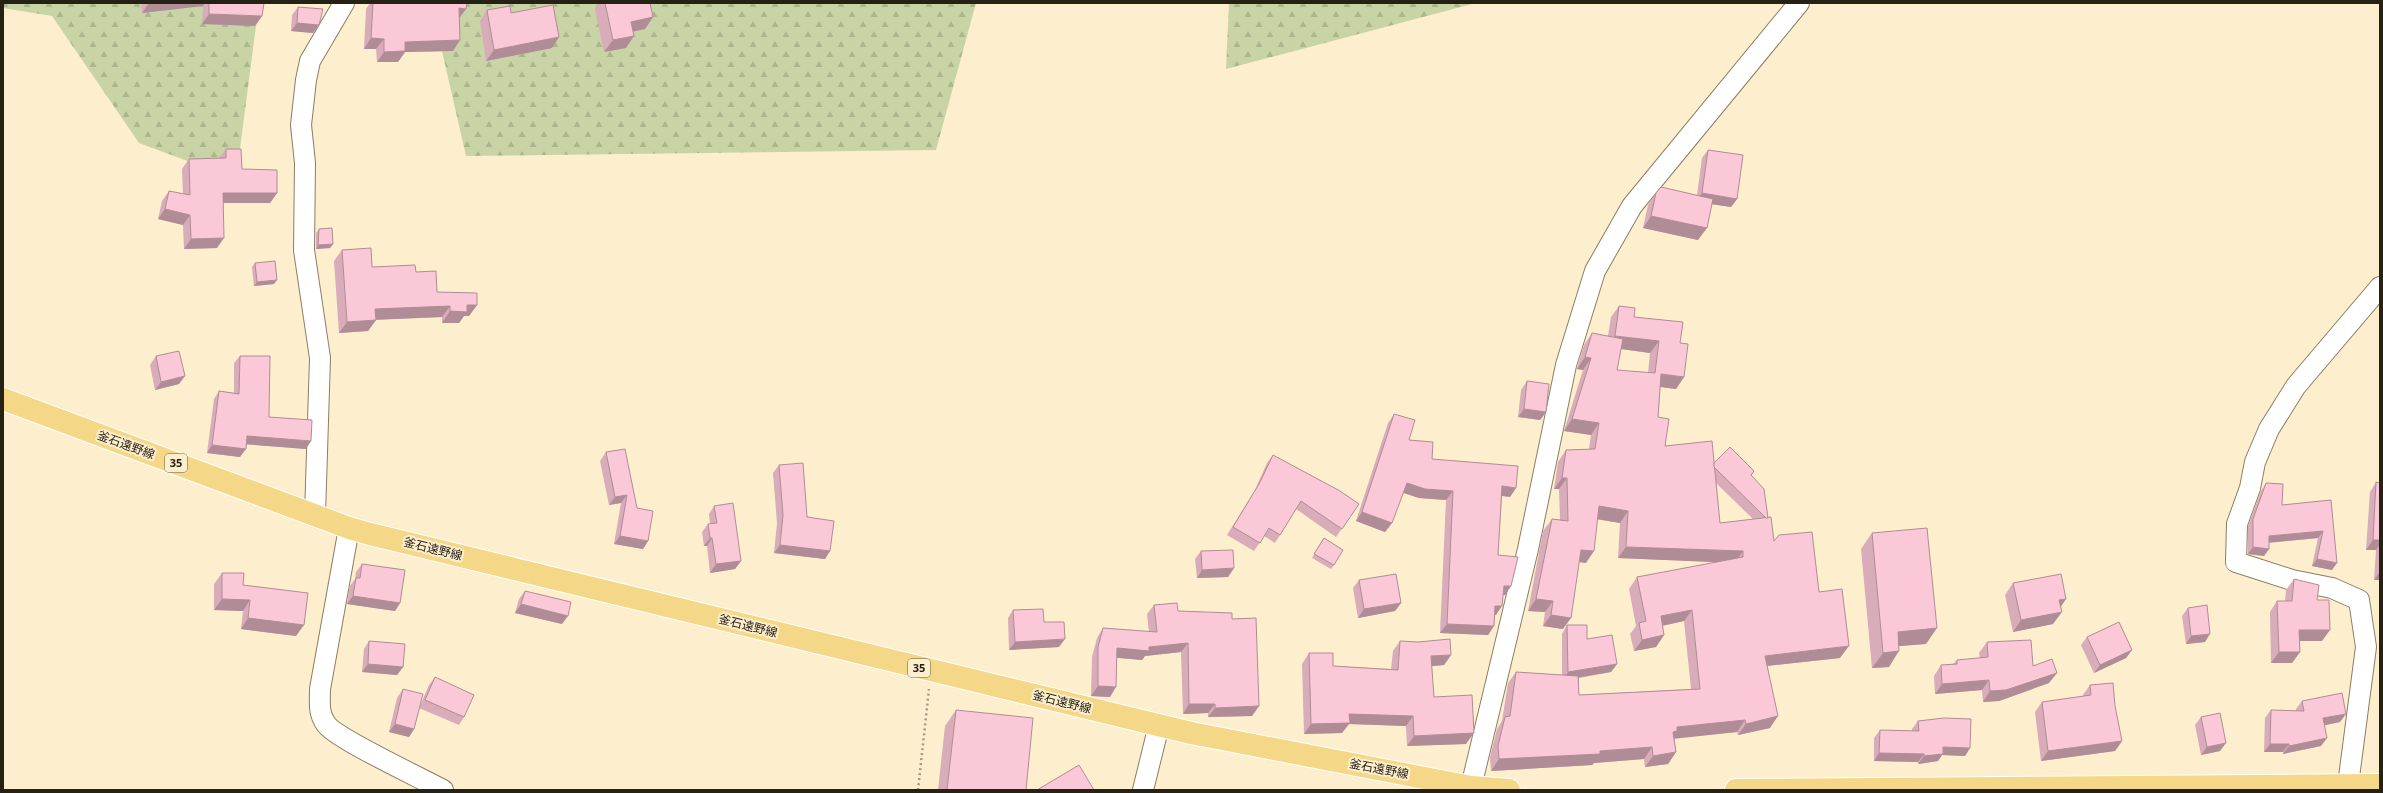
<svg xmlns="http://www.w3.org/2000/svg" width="2383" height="793" viewBox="0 0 2383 793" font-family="'Noto Sans','Noto Sans JP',sans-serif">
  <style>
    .forest { fill: url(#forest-firs) }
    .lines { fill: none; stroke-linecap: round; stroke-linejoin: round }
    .street-casing { stroke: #8b7e61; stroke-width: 22 }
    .primary-casing { stroke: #fff; stroke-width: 24 }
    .path { stroke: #a49981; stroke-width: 2.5; stroke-dasharray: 2 3; stroke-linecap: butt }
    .street { stroke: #fff; stroke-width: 20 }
    .primary { stroke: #f4d887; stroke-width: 22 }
    .wall { fill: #d8acb9; fill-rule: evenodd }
    .shaded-wall { fill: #b08c96 }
    .building { fill: #fbc8d7; stroke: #b08c96 }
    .labels { text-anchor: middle; stroke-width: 4; stroke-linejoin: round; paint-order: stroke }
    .shield { fill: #fdeece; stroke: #665e4c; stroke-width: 1 }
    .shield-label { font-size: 11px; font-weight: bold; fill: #262115 }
    .street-label { font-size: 12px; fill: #262115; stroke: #fdeece }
  </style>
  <defs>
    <pattern id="forest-firs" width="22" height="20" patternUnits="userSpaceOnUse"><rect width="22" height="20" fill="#c9d4a6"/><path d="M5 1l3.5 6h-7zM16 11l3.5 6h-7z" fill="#acb68e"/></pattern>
  </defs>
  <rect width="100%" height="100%" fill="#fdeece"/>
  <g class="forest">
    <path d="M3,3H259L236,179L139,143L52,16L3,8Z"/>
    <path d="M431,3H976L936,150L466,156Z"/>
    <path d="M1229,3H1476L1226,69Z"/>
  </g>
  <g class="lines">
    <g class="street-casing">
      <g id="street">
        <path d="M315,515L320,358L304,250L305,163L301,125L306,80L310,61L344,3"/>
        <path d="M349,528L320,689C320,702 318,713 326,724C335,738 423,779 443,790"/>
        <path d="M2348,785L2366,647L2359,600L2332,588L2292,580L2236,562L2237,524L2250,488L2255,462L2269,429L2296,386L2380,287"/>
        <path d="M1471,787L1528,549L1566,365L1595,271L1632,206L1799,3"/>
        <path d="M1143,790L1159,725"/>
      </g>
    </g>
    <g class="primary-casing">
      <g id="primary">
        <path d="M3,399L349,528L370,534L1191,733L1471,787L1509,790"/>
        <path d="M1736,790L2380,785"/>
      </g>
    </g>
    <path class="path" d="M918,790L929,689"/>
    <use href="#street" class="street"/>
    <use href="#primary" class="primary"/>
  </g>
  <g class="wall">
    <path d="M141,3H264L262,16L255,26L202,24L203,6L142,13Z"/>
    <path d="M370,3H467L459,18L453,51L405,52L398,62H377L376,49H364L366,9Z"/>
    <path d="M599,3H650L653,17L645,29L633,32L626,48L604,52L595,9Z"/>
    <path d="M298,7L319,25L313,33L291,31L292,15Z"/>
    <path d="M487,10L511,13L552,48L486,61L480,21Z"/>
    <path d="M226,149L242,169L277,193L270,203H223L217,248L184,249L183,225L158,219L162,201L169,191L183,194L182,169L189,159L219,158Z"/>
    <path d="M1708,150L1737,199L1731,207L1712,204L1698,240L1643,228L1648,205L1656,193L1697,195L1702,158Z"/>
    <path d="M319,229L333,244L330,248L316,249V233Z"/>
    <path d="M342,250L372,267L416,272L437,292L477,305L469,316H464L459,323H442V317L376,320L368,331L339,333L334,261Z"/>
    <path d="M255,263L274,284L254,286L252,267Z"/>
    <path d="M1619,306L1634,317L1680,343L1684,377L1676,389L1660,387L1658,417L1665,446L1714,463L1754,471L1751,476L1768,518L1774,541L1819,592L1840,658L1767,666L1770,728L1738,735L1737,732L1674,738L1676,752L1668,764L1645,767L1644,759L1594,763L1592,765L1491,771L1490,757L1497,729L1502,721L1508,683L1516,672L1562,675V634L1567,625L1587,639L1617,664L1611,672L1579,678V695L1691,689L1684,621L1662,626L1664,635L1656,647L1634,651L1630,634L1636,626L1629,589L1637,577L1718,562L1618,558L1620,523L1597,519L1586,563L1579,562L1563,629L1543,626L1545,612L1528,611L1543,531L1552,519L1560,520L1559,489H1554L1558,462L1566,450L1589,449L1591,435L1564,431L1583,370L1577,369L1584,345L1592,333L1608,336L1611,317ZM1621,349L1650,353L1648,373L1617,370ZM1716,483L1753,519L1720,523Z"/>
    <path d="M156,356L179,384L155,390L150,365Z"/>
    <path d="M240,356L269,417L306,449L246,444L240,457L207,453L214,399L219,391L234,393V363Z"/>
    <path d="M1527,381L1546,412L1540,420L1518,417L1521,390Z"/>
    <path d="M1394,414L1409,440L1432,459L1516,488L1510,497L1502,496L1498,555L1511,586L1505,595H1503L1496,615H1495L1494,626L1488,635L1440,633L1446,500L1419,498L1403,492L1392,523L1385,532L1356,521L1388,423Z"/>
    <path d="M606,452L637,508L648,541L643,549L614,544L621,503L609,505L600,461Z"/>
    <path d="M1273,455L1359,504L1336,537L1296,509L1280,535L1275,543L1264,536L1254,551L1227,535L1254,492L1267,463Z"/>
    <path d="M779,465L807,517L830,551L825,559L774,553L777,523L773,473Z"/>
    <path d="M2376,482L2380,483V580H2374L2376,550H2366L2370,492Z"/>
    <path d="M2266,483L2282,505L2331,500L2332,570L2312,566L2318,538L2269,543V549L2264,556L2248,554V526L2261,491Z"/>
    <path d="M714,506L741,561L735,569L710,573L707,546H704L702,532L708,524H710L709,514Z"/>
    <path d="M1872,533L1926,644L1899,646L1889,667L1872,668L1861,549Z"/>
    <path d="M1324,538L1334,565L1331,569L1312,558Z"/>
    <path d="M1201,551L1234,568L1228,577L1197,578L1195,559Z"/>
    <path d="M362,564L400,603L395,611L347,604L350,586L355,579L356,572Z"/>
    <path d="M222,573L243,585L296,636L241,629L243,611L214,610V584Z"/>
    <path d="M2294,579L2317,600L2322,641H2300V652L2292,663H2271L2270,612L2277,601H2285L2286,590Z"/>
    <path d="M1359,580L1401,603L1395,611L1358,618L1353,588Z"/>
    <path d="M2013,583L2061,606L2053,624L2013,632L2005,595Z"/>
    <path d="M525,591L562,624L515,613L519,599Z"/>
    <path d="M1154,605L1178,611L1232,619L1259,706L1252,716L1208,717V713L1183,714L1181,652L1145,656L1142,660L1117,658L1110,697L1091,696L1092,657L1097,638L1103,628L1149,632L1147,614Z"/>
    <path d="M2188,608L2205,642L2186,644L2182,616Z"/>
    <path d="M1013,610L1044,622L1059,647L1009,650L1008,618Z"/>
    <path d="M2087,637L2132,650L2126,658L2094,673L2081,645Z"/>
    <path d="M369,641L403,667L397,675L362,672L364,649Z"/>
    <path d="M1400,641L1451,655L1444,665L1431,666L1434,697L1466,744L1407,746L1406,726L1349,724L1342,733L1304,734L1302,664L1309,653L1333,666L1391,669L1393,651Z"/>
    <path d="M1987,642L2033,666L2049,683L1999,701L1983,702L1982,690L1935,694L1934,676L1941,665L1953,664L1957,660L1980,658L1979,653Z"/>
    <path d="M435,677L464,717L459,725L419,708L414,729L409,737L389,732L397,698L403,689L420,706L429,685Z"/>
    <path d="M2090,685L2122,741L2115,751L2041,761L2035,712L2042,702L2083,696V695Z"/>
    <path d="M2302,701L2340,722L2324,725L2321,746L2283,754V752H2264L2265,718L2271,710L2296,711V709Z"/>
    <path d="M956,710L1026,790H938L945,726Z"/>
    <path d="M2201,717L2220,751L2201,755L2195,725Z"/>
    <path d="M1918,721L1970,748L1965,756L1942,755L1938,761L1918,764V762L1874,761V738L1880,730L1912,731V729Z"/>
  </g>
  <g class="shaded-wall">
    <path d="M149,3H205L203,6L142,13Z"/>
    <path d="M459,8L466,9L458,20Z"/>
    <path d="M209,14L262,16L255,26L202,24Z"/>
    <path d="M653,17L645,29L622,34L631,22Z"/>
    <path d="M297,23L319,25L313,33L291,31Z"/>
    <path d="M634,36L626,48L604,52L613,40Z"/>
    <path d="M559,37L552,48L486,61L494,50Z"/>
    <path d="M371,38L384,39L376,49H364Z"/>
    <path d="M460,40L453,51L405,52L398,62H377L384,52L405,42Z"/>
    <path d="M223,193H277L270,203H216Z"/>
    <path d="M1702,193L1737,199L1731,207L1696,202Z"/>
    <path d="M165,209L190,215L183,225L158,219Z"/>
    <path d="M1651,216L1707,228L1698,240L1643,228Z"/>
    <path d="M224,238L217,248L184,249L191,239Z"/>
    <path d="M333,244L330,248L316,249L318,245Z"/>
    <path d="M277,280L274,284L254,286L257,282Z"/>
    <path d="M467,305H477L469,316H464L459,323H442L450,311Z"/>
    <path d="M450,306L442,317L367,320L375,309Z"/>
    <path d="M376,320L368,331L339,333L347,322Z"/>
    <path d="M1615,336L1659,341L1650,353L1607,347Z"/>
    <path d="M1585,357L1591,358L1583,370L1577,369Z"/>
    <path d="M1661,374L1684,377L1676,389L1653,386Z"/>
    <path d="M185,376L179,384L155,390L161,382Z"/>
    <path d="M1524,409L1546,412L1540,420L1518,417Z"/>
    <path d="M1572,419L1599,423L1591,435L1564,431Z"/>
    <path d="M247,436L311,441L306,449L242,444Z"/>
    <path d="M212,445L246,449L240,457L207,453Z"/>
    <path d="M1562,478H1567L1559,489H1554Z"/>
    <path d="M1407,483L1453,491L1446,500L1419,498L1400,492Z"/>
    <path d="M1502,486L1516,488L1510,497L1496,495Z"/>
    <path d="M627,495L621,503L609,505L615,497Z"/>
    <path d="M1599,506L1628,511L1620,523L1590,518Z"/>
    <path d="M1362,512L1392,523L1385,532L1356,521Z"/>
    <path d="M2323,531L2318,538L2264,543L2269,536Z"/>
    <path d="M620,536L648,541L643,549L614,544Z"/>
    <path d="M710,538H712L707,546H704Z"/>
    <path d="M2373,540H2380V544L2376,550H2366Z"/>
    <path d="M780,545L830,551L825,559L774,553Z"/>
    <path d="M1626,547L1743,551L1735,563L1618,558Z"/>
    <path d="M2253,547L2269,549L2264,556L2248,554Z"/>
    <path d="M1581,550L1594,551L1586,563L1573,561Z"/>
    <path d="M2317,559L2337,563L2332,570L2312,566Z"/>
    <path d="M741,561L735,569L710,573L716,564Z"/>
    <path d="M1234,568L1228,577L1197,578L1202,570Z"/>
    <path d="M2380,572V580H2374Z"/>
    <path d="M1504,586H1511L1505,595H1497Z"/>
    <path d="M353,596L400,603L395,611L347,604Z"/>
    <path d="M222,599L250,600L243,611L214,610Z"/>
    <path d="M1536,599L1553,601L1545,612L1528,611Z"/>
    <path d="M2066,599L2058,611L2059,600Z"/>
    <path d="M1401,603L1395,611L1358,618L1364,609Z"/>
    <path d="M521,604L568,616L562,624L515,613Z"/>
    <path d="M1495,606H1502L1496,615H1489Z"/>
    <path d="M1692,610L1684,621L1652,628L1661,616Z"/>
    <path d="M2062,612L2053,624L2013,632L2021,620Z"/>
    <path d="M1551,615L1571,618L1563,629L1543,626Z"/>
    <path d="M248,618L304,625L296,636L241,629Z"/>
    <path d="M1447,624L1494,626L1488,635L1440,633Z"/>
    <path d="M1937,628L1926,644L1887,647L1898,632Z"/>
    <path d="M2299,630H2330L2322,641H2292Z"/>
    <path d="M2210,634L2205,642L2186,644L2191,636Z"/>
    <path d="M1664,635L1656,647L1634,651L1642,640Z"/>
    <path d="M1065,639L1059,647L1009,650L1015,642Z"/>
    <path d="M1188,643L1181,652L1145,656L1142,660L1110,657L1117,648L1149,647Z"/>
    <path d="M1849,646L1840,658L1757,667L1765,656Z"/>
    <path d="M2132,650L2126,658L2094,673L2100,665Z"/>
    <path d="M1899,651L1889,667L1872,668L1883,653Z"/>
    <path d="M2279,652H2300L2292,663H2271Z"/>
    <path d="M1451,655L1444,665L1423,667L1431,656Z"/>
    <path d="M368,664L403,667L397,675L362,672Z"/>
    <path d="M1617,664L1611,672L1563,680L1568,672Z"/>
    <path d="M2057,673L2049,683L1999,701L1983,702L1990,691Z"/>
    <path d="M1989,680L1982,690L1935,694L1942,684Z"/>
    <path d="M1098,686L1116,687L1110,697L1091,696Z"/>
    <path d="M1189,704H1215L1208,713L1183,714Z"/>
    <path d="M1259,706L1252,716L1208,717L1215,708Z"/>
    <path d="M1349,714L1413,716L1406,726L1349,724L1342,733L1304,734L1311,724Z"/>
    <path d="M2346,714L2340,722L2317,727L2323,718Z"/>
    <path d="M1778,716L1770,728L1738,735L1746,724Z"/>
    <path d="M1745,720L1737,732L1672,739L1665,743L1677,727Z"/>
    <path d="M395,724L414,729L409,737L389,732Z"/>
    <path d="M1474,733L1466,744L1407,746L1414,736Z"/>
    <path d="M2327,738L2321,746L2283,754L2289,746Z"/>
    <path d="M2122,741L2115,751L2041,761L2048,751Z"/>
    <path d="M2226,743L2220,751L2201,755L2207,747Z"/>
    <path d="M2270,744H2289L2283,752H2264Z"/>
    <path d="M1652,747L1644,759L1594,763L1592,765L1491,771L1499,759Z"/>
    <path d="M1943,747L1970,748L1965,756L1942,755L1938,761L1918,764L1924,756Z"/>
    <path d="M1676,752L1668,764L1645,767L1653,756Z"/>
    <path d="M1879,753L1924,754L1918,762L1874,761Z"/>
  </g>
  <g class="building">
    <path d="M209,3H264L262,16L209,14Z"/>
    <path d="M373,3H467L466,9L459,8L460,40L405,42V51L384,52V39L371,38Z"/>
    <path d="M605,3H650L653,17L631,22L634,36L613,40Z"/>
    <path d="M553,5L559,37L494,50L487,10L510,6L511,13Z"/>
    <path d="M298,7L323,9L319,25L297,23Z"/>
    <path d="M226,149H241L242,169L277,170V193H223L224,238L191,239L190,215L165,209L169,191L190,195L189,159L226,158Z"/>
    <path d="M1708,150L1743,155L1737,199L1702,193Z"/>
    <path d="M1661,187L1713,199L1707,228L1651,216L1656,193Z"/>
    <path d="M332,228L333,244L318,245L319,229Z"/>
    <path d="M371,248L372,267L415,265L416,272L436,271L437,292L477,293V305H467V312L450,311V306L375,309L376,320L347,322L342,250Z"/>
    <path d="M275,261L277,280L257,282L255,263Z"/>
    <path d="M1619,306L1635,308L1634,317L1683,322L1680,343L1688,344L1684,377L1661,374L1658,417L1669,419L1665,446L1712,441L1720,523L1771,517L1774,541L1779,535L1812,532L1819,592L1842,589L1849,646L1765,656L1778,716L1746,724L1745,720L1677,727V731L1673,732L1676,752L1653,756L1652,747L1600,751V754L1499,759L1498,746L1505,717L1510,716L1516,672L1578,676L1579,695L1700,689L1692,610L1661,616L1664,635L1642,640L1639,623L1646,621L1637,577L1743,557V551L1626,547L1628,511L1599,506L1594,551L1581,550L1571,618L1551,615L1553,601L1536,599L1552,519L1568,521L1567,478H1562L1566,450L1595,449L1599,423L1572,419L1591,358L1585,357L1592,333L1623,339L1617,370L1655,373L1659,341L1615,336Z"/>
    <path d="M179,351L185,376L161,382L156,356Z"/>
    <path d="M240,356H270L269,417L312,420L311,441L247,436L246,449L212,445L219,391L239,394Z"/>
    <path d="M1527,381L1549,384L1546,412L1524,409Z"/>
    <path d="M1394,414L1415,420L1409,440L1433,442L1432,459L1518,466L1516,488L1502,486L1498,555L1518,557L1511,586H1504L1502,606H1495L1494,626L1447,624L1453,491L1425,489L1407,483L1392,523L1362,512Z"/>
    <path d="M1730,447L1754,471L1751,475L1764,489L1768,518H1766L1714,467V463Z"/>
    <path d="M625,449L637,508L653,511L648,541L620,536L627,495L615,497L606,452Z"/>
    <path d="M1273,455L1340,491L1359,504L1342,529L1301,501L1280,535L1269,528L1260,543L1233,527L1259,484Z"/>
    <path d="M803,463L807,517L834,521L830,551L780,545L783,515L779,465Z"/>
    <path d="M2376,482L2380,483V540H2373Z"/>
    <path d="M2266,483L2283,484L2282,505L2331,500L2337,563L2317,559L2323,531L2269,536V549L2253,547V519Z"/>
    <path d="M733,503L741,561L716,564L712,538H710L708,524L717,523L714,506Z"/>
    <path d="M1927,528L1937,628L1898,632L1899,651L1883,653L1872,533Z"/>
    <path d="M1324,538L1343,550L1334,565L1314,554Z"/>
    <path d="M1233,550L1234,568L1202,570L1201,551Z"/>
    <path d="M362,564L405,570L400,603L353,596L356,578H360Z"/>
    <path d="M222,573H244L243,585L308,593L304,625L248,618L250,600L222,599Z"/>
    <path d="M1396,574L1401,603L1364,609L1359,580Z"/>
    <path d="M2061,574L2066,599L2059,600L2062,612L2021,620L2013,583Z"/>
    <path d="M2294,579L2319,585L2317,600H2329L2330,630H2299L2300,652H2279L2277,601H2292Z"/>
    <path d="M525,591L571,602L568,616L521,604Z"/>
    <path d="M1177,603L1178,611L1232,613V619L1256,618L1259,706L1215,708V704H1189L1188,643L1149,647V651L1117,648L1116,687L1098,686V647L1103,628L1157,632L1154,605Z"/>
    <path d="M2207,605L2210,634L2191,636L2188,608Z"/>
    <path d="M1043,609L1044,622H1064L1065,639L1015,642L1013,610Z"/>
    <path d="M2119,622L2132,650L2100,665L2087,637Z"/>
    <path d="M1567,625H1587V639L1612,635L1617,664L1568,672Z"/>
    <path d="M1450,639L1451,655L1431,656L1434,697L1472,695L1474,733L1414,736L1413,716L1349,714L1350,723L1311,724L1309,653H1333V666L1398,670L1400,641L1418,642Z"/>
    <path d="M2031,640L2033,666L2052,659L2057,673L2006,690L1990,691L1989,680L1942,684L1941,665L1957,664V660L1988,657L1987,642Z"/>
    <path d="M369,641L405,644L403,667L368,664Z"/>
    <path d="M435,677L474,695L464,717L425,700Z"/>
    <path d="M2113,683L2115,706L2122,741L2048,751L2042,702L2091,695L2090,685Z"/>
    <path d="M403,689L423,694L414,729L395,724Z"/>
    <path d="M2342,693L2346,714L2323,718L2327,738L2289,746V744H2270L2271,710L2304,711L2302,701Z"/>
    <path d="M956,710L1033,718L1026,790H947Z"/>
    <path d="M2220,713L2226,743L2207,747L2201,717Z"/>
    <path d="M1944,718L1971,719L1970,748L1943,747V754L1924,756V754L1879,753L1880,730L1919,731L1918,721Z"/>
    <path d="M1079,765L1094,790H1037Z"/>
  </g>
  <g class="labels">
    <g class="shield">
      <rect x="165" y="454" width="22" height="18" rx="3"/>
      <rect x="908" y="659" width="22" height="18" rx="3"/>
    </g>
    <g class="shield-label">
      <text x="176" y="467">35</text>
      <text x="919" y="672">35</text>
    </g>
    <g class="street-label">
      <text transform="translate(126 445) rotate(20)" y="4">釜石遠野線</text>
      <text transform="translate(433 549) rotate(14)" y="4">釜石遠野線</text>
      <text transform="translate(748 626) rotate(14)" y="4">釜石遠野線</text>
      <text transform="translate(1062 702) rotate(14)" y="4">釜石遠野線</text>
      <text transform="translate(1379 769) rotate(11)" y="4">釜石遠野線</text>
    </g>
  </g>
  <rect width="2383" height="793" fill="none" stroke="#262115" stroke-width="8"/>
</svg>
